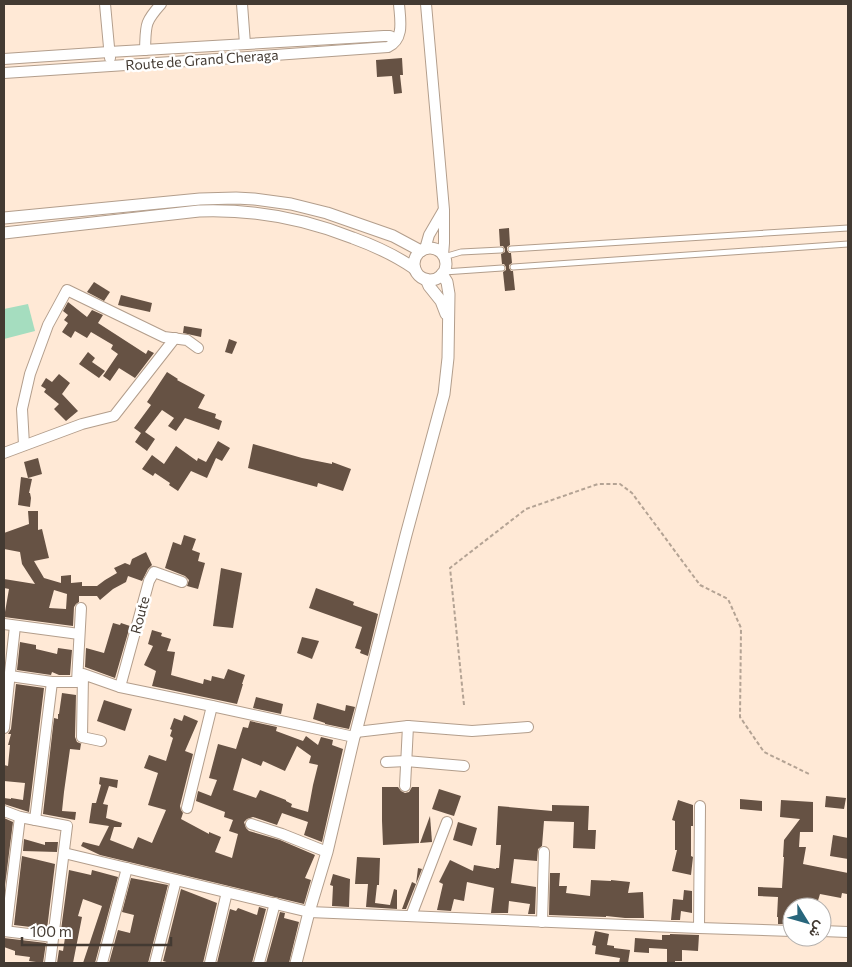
<svg xmlns="http://www.w3.org/2000/svg" width="852" height="967" viewBox="0 0 852 967" font-family="Commissioner,Vazirmatn,sans-serif">
  <style>
    .green { fill: #a5ddbf }
    .building { fill: #665244; fill-rule: evenodd }
    .lines { fill: none; stroke-linecap: round; stroke-linejoin: round }
    .service-casing { stroke: #b39e8c; stroke-width: 7 }
    .minor-casing { stroke: #b39e8c; stroke-width: 12 }
    .tertiary-casing { stroke: #b39e8c; stroke-width: 13 }
    .path { stroke: #b4a394; stroke-width: 2; stroke-dasharray: 4 2.5; stroke-linecap: butt }
    .service { stroke: #fff; stroke-width: 5 }
    .minor { stroke: #fff; stroke-width: 10 }
    .tertiary { stroke: #fff; stroke-width: 11 }
    .labels { text-anchor: middle; stroke-width: 5; stroke-linejoin: round; paint-order: stroke }
    .street-label { font-size: 14px; fill: #433a32; stroke: #fff }
  </style>
  <rect width="100%" height="100%" fill="#ffe9d6"/>
  <path class="green" d="M28,304L35,331L4,339V309Z"/>
  <g class="building">
    <path d="M402,58L403,75H400L402,93L394,94L392,76L377,77L376,60Z"/>
    <path d="M509,228L510,245L507,247V250L509,253H511L512,263L509,265V268L511,271H513L515,290L505,291L503,272L506,270V267L504,264H502L501,254L505,252V249L503,246H500L499,229Z"/>
    <path d="M94,282L110,292L104,301L87,292Z"/>
    <path d="M121,295L152,303L150,312L118,305Z"/>
    <path d="M68,302L87,317L92,310L103,315L98,323L146,354L148,350L154,353L135,378L119,368L110,381L103,376L118,354L111,349L113,345L91,332L87,338L75,331L71,338L62,332L68,323L64,320L68,315L63,311Z"/>
    <path d="M184,326L202,329L201,337L183,333Z"/>
    <path d="M229,339L237,342L232,354L225,352Z"/>
    <path d="M88,352L95,358L92,362L105,371L99,378L79,364Z"/>
    <path d="M167,372L178,379L177,380L205,395L198,408L216,414L215,418L222,421L219,430L185,418L176,431L168,426L174,418L162,410L145,432L155,439L147,451L135,442L141,433L134,428L151,405L147,402Z"/>
    <path d="M59,374L70,383L62,394L78,411L66,421L54,409L59,404L44,392L46,389L41,386L46,378L52,382Z"/>
    <path d="M218,441L230,448L222,461L216,458L207,478L191,471L178,491L169,485L170,483L155,473L153,476L142,469L152,455L164,464L176,446L197,461L198,458L206,462Z"/>
    <path d="M253,444L302,458L332,464V462L351,469L343,491L318,483L317,487L248,468Z"/>
    <path d="M38,458L42,474L28,478L24,462Z"/>
    <path d="M21,477L32,479L29,493H30L31,498L30,507L18,505Z"/>
    <path d="M28,511H38V530L42,529L47,550L49,558L34,561L44,578L61,583V576L71,575V583L82,582V586H97L105,580L117,573L114,568L125,563L130,565L132,559L146,552L152,565L148,569L142,581L128,576L126,582L113,589L100,600L97,596H79V602L76,604L74,607L73,626L4,617V612H5L9,589L4,588V579L35,584L22,564L20,552L4,549V533L29,524ZM54,590L67,594L66,609L49,608Z"/>
    <path d="M184,535L196,539L192,550L200,553L198,561L205,563L198,589L187,586L189,580L185,576L165,568L173,542L181,545Z"/>
    <path d="M221,568L242,573L233,628L213,626Z"/>
    <path d="M316,588L354,602L353,605L378,614L368,656L360,653L361,650L355,648L362,627L309,608Z"/>
    <path d="M113,623L120,625L121,623L130,626L115,678L85,667L86,648L104,653Z"/>
    <path d="M152,630L162,633L161,636L171,639L167,651L175,652L171,675L203,684L204,679L211,681L212,676L224,679L228,669L245,675L242,684H243L237,704L152,686L156,671L144,665L153,646L148,644Z"/>
    <path d="M302,637L319,641L312,659L297,653Z"/>
    <path d="M20,642L36,645V649L57,654L58,648L72,650L70,675H59L52,672L51,675L17,670Z"/>
    <path d="M16,684L44,688L29,812L4,804V798L11,799V798L23,800L25,783L4,781V765L8,766L10,745H8L11,734H8L11,729Z"/>
    <path d="M62,693L76,695L75,737L77,742L82,744H81L80,750L70,749L64,792L62,811L76,812L75,820L43,814L54,718L58,719V714H59Z"/>
    <path d="M256,697L283,704L281,714L253,708Z"/>
    <path d="M104,700L132,709L125,731L97,721Z"/>
    <path d="M317,703L345,711L346,705L355,707L349,729L325,724V723L313,719Z"/>
    <path d="M184,715L198,721L185,751L193,754L180,806L181,810L183,813L181,819L209,834V832L221,837L215,852L232,858L238,834L229,831L233,820L224,817L225,812L196,801L198,791L211,796L217,780L209,778L218,744L236,749L243,727L248,728L250,721L277,727L276,731L303,741L306,736L318,745L321,737L333,740L332,745L343,749L322,842L304,835L308,822L282,813L277,825L253,817L247,819L244,822L246,828L249,831L280,840L315,855L305,878L311,880L304,904L100,855L81,846L83,842L99,846L109,826L89,823L92,803H96L101,785L99,784L100,777L118,780L117,788L109,786L103,804L108,805L106,818L122,823L121,827H114L110,840L133,849L138,837L152,843L166,810L148,805L158,773L144,768L149,755L166,761L173,738L170,736L172,730L170,729L174,718L182,721ZM297,746L311,756L309,763L318,765L313,785L308,812L291,807L292,804L286,801V800L260,790L256,798L233,790L242,758L261,766L263,761L285,771Z"/>
    <path d="M382,787H398L401,791L405,793L409,792L412,787H419V843L383,845L382,821Z"/>
    <path d="M439,789L461,796L454,816L432,809Z"/>
    <path d="M826,796L846,798L844,809L825,807Z"/>
    <path d="M740,799L762,801V811L740,809Z"/>
    <path d="M678,800L693,805V826H691V856L693,857L691,875L672,871L677,850H675V821L672,820Z"/>
    <path d="M781,800L813,802V832H800L799,847H806L803,864L848,873L847,894L842,893L841,898L820,894L816,907H792V924H778V917H777L778,897L758,896V887L782,888L784,857H783L784,840L800,819L780,817Z"/>
    <path d="M552,805L589,806L588,830H596L595,849L573,848L574,822L544,821L542,846L538,849L537,861L514,859L511,883L536,887L535,914H528L530,904L509,901L508,913H491L494,888L467,882L464,901L454,899L451,911L437,910L443,884L439,882L450,860L473,871L474,865L496,869V868H499L501,845H496L498,806L552,811Z"/>
    <path d="M430,816L432,842L420,843Z"/>
    <path d="M4,818L13,822L4,893Z"/>
    <path d="M458,822L477,828L472,846L453,840Z"/>
    <path d="M833,835L848,838V859L830,856Z"/>
    <path d="M24,839L45,845V842H58L57,852L23,851Z"/>
    <path d="M22,856L55,864L47,929L14,925Z"/>
    <path d="M357,857L380,858L379,885H377L375,903L390,905L394,889L397,890V909L366,907L368,884H355Z"/>
    <path d="M418,868L422,869L406,909H402L412,882L416,884Z"/>
    <path d="M69,870L91,875L92,870L118,877L95,963H83L102,906L83,899L78,916L82,917L73,963H57L59,950L63,951L66,931L61,930Z"/>
    <path d="M550,873H560L559,886H567L566,893L590,896L591,880L611,881V880L630,882L628,893L643,892L644,918H625L606,916V917L549,915Z"/>
    <path d="M333,874L350,879L349,907L332,906L333,886L330,885Z"/>
    <path d="M131,878L168,885L148,963H109L118,930L130,933L134,915L122,912Z"/>
    <path d="M181,889L217,903L203,963H170L163,961Z"/>
    <path d="M684,890L692,891V913L681,911L680,920H671L673,899L683,900Z"/>
    <path d="M259,907L266,909L252,963H217L230,909L236,911L238,908L257,915Z"/>
    <path d="M280,912L285,913L284,918L299,922L289,963H266Z"/>
    <path d="M595,931L609,934L607,945L614,946V948L630,950L628,963H619L620,958L595,954L596,946L592,945Z"/>
    <path d="M670,934L699,935L698,951L682,950V961H675V963H667V949L649,948V953L634,952L635,938L662,940V935H670Z"/>
    <path d="M4,938L46,943L43,963L29,961L30,957L15,955V951L4,947Z"/>
  </g>
  <g class="lines">
    <g class="service-casing">
      <g id="service">
        <path d="M511,249L848,228"/>
        <path d="M444,257L461,252L501,250"/>
        <path d="M513,267L848,244"/>
        <path d="M444,272L502,268"/>
      </g>
    </g>
    <g class="minor-casing">
      <g id="minor">
        <path d="M105,4L110,58"/>
        <path d="M242,4L245,44"/>
        <path d="M426,4L444,210V243L443,255"/>
        <path d="M145,50C146,25 144,23 161,4"/>
        <path d="M4,59L109,52L384,36H390L396,39"/>
        <path d="M4,73L248,57L388,47C405,39 400,19 399,4"/>
        <path d="M425,249L429,235L443,211"/>
        <path d="M24,445L22,409L30,374L48,325L67,290L164,337L187,340L198,348"/>
        <path d="M4,453L82,424L114,416L175,338"/>
        <path d="M4,624L79,634"/>
        <path d="M10,676L52,682H77L81,608"/>
        <path d="M120,687L149,581L154,572L182,582"/>
        <path d="M4,728L15,626"/>
        <path d="M356,732L408,726L472,731L528,727"/>
        <path d="M101,741L82,737L83,674L120,687L212,706L354,737"/>
        <path d="M386,762L406,761L464,766"/>
        <path d="M405,786L408,726"/>
        <path d="M187,808L212,706"/>
        <path d="M4,811L20,817L67,826L50,963"/>
        <path d="M35,820L52,682"/>
        <path d="M251,824L282,834L327,852"/>
        <path d="M64,853L309,912L699,928L792,931"/>
        <path d="M411,916L447,822"/>
        <path d="M542,922L544,852"/>
        <path d="M699,928L700,806"/>
        <path d="M4,931L53,937"/>
        <path d="M6,931L20,817"/>
        <path d="M822,931L848,932"/>
        <path d="M102,963L127,868"/>
        <path d="M155,963L176,880"/>
        <path d="M210,963L227,892"/>
        <path d="M259,963L275,903"/>
      </g>
    </g>
    <g class="tertiary-casing">
      <g id="tertiary">
        <path d="M4,218L200,199L236,198L254,199L291,204L327,213L393,236L421,251"/>
        <path d="M4,233L199,211C253,209 303,218 353,238C375,246 395,255 415,269"/>
        <circle cx="430" cy="264" r="16"/>
        <path d="M426,279L429,286L441,301L446,314"/>
        <path d="M296,963L309,912L327,852L354,737L356,732L406,535L444,394L448,358L449,294L447,282L442,274"/>
      </g>
    </g>
    <path class="path" d="M464,705L450,568L526,509L598,484H620L632,493L700,585L728,599L741,628L740,717L764,752L809,774"/>
    <use href="#service" class="service"/>
    <use href="#minor" class="minor"/>
    <use href="#tertiary" class="tertiary"/>
  </g>
  <g class="labels">
    <g class="street-label">
      <text transform="translate(202 60) rotate(-4)" y="5">Route de Grand Cheraga</text>
      <text transform="translate(140 615) rotate(-75)" y="5">Route</text>
    </g>
  </g>
  <rect width="852" height="967" fill="none" stroke="#433a32" stroke-width="10"/>
  <g transform="translate(807 922) rotate(127)"><circle r="24" fill="#ffffff" stroke="#b4b0ad"/>
  <path d="M0-4L9 19L0 12L-9 19Z" fill="#28667c"/>
  <text y="-8" font-size="14" font-weight="bold" text-anchor="middle" fill="#433a32">ش</text>
  </g>
  <path d="M22 937v8h149v-8" fill="none" stroke="#433a32" stroke-width="2.5"/>
  <text x="30" y="937" font-size="15" fill="#433a32" stroke="#ffffff" stroke-width="4" paint-order="stroke">100 m</text>
</svg>
